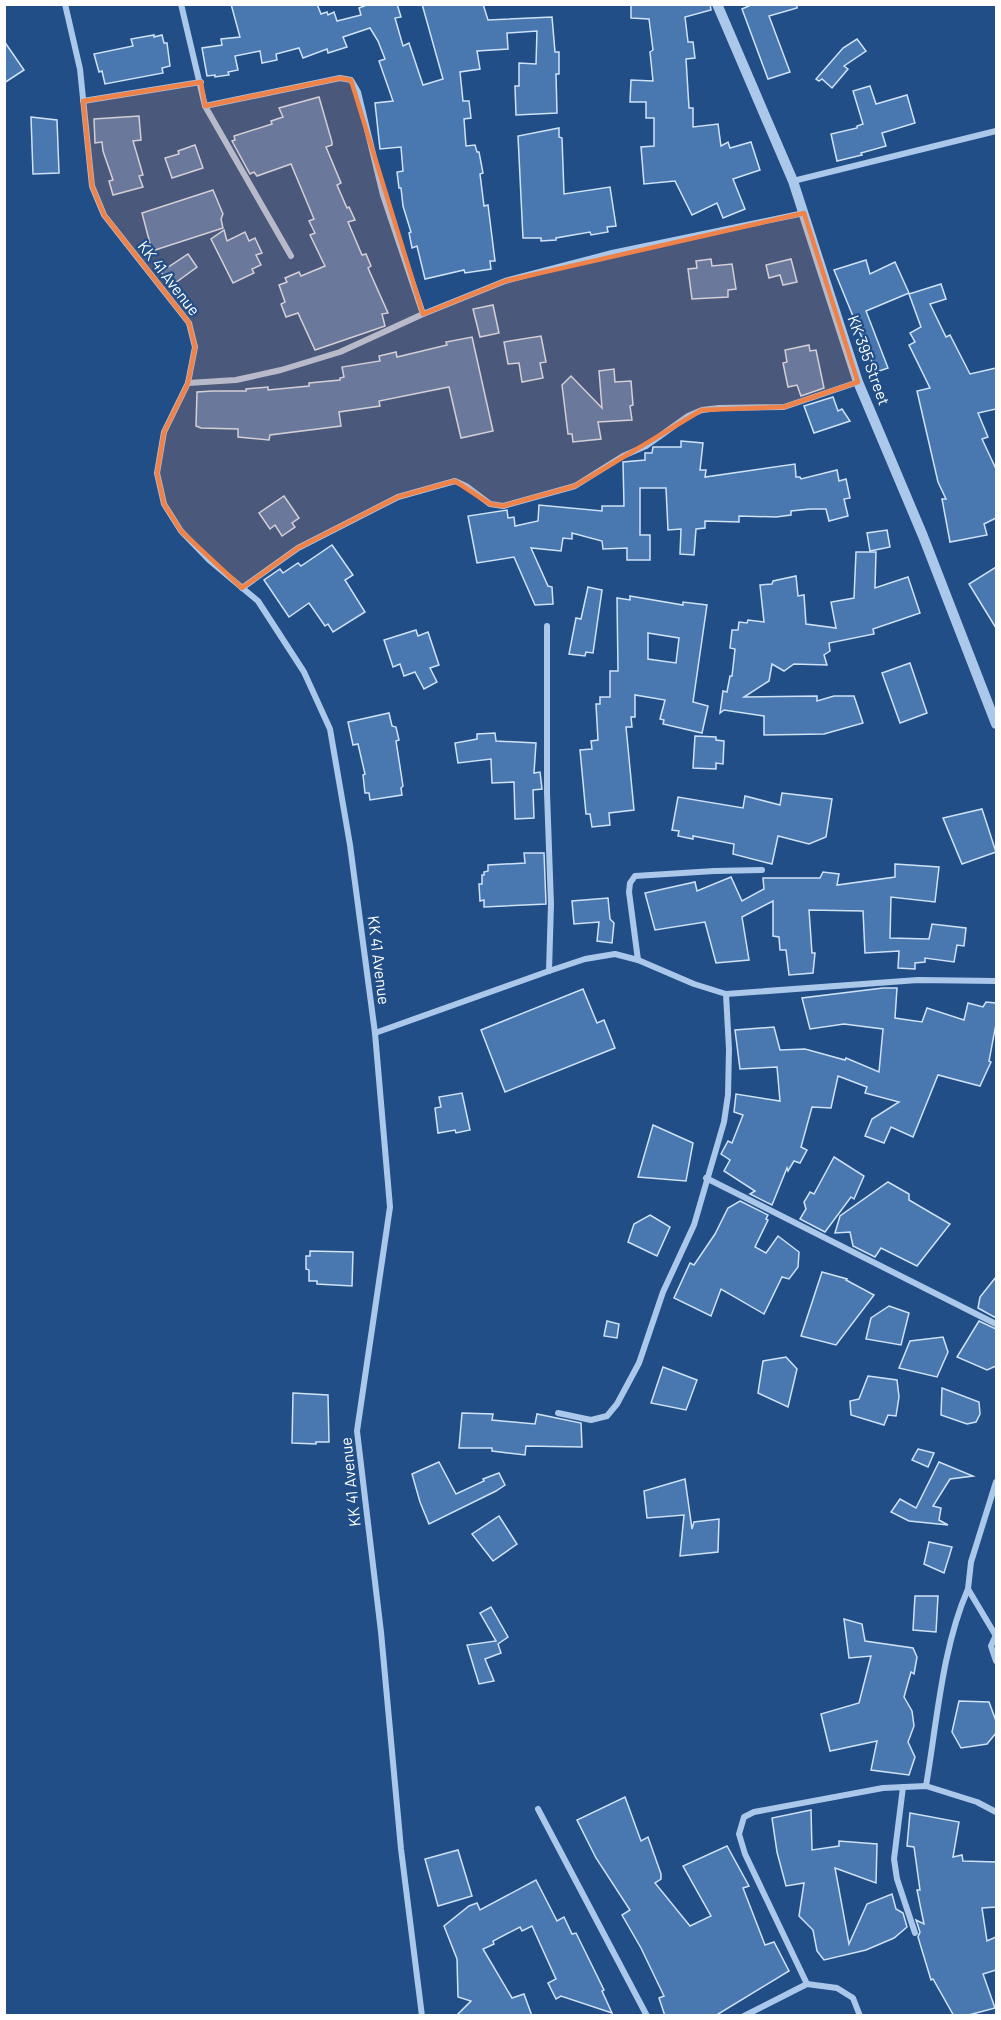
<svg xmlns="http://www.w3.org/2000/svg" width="1001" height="2020" viewBox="0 0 1001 2020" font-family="Barlow,sans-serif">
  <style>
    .building { fill: #4977b0; stroke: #cfe2f7; stroke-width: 1.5; fill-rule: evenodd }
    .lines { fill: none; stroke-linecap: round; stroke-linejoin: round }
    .minor { stroke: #abc8ea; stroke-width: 6 }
    .tertiary { stroke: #abc8ea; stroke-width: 10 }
    .marked { fill: #ee8249; fill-opacity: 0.2; stroke: #ee8249; stroke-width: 4.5; stroke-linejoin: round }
    .labels { text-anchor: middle; stroke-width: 4.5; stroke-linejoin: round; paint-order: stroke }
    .street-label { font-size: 16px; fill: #fff; stroke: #214e87 }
  </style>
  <rect width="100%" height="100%" fill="#214e87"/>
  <g class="building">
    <path d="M231,4H317L321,14L327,12L328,15L334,12L337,21L361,15L359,8L369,4H397L401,17L395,18L403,46L409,43L423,85L443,79L422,4H483L488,20L552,17L555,52H559V74H556L557,113L516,115L515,86H519V63L536,64L537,31L507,33L508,49L477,51L480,69L460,72L463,101H469L471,118L464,119L466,146L475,145L477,152H479L483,173L480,174L484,206L488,205L495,261H490L491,269L465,273L464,270L425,279L417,246L412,248L409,233L411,232L403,206L401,188H399L397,172L403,171L401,147L380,149L375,103L393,101L379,61L385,59L378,41L370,28L343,37L347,47L328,53L327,49L303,58L299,48L276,54L277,60L262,63L260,51L235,56L238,70L228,72L229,75L215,77V75L207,76L202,48L222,45L221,39L240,37Z"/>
    <path d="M710,4L711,10L685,17L688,42H693L695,58L686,59L689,108H693V127L718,124L721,146L728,142L730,148L751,142L760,170L733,179L745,209L723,218L717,203L692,215L675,181L644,184L641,147L654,146V118H646V102H630L631,80L653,81L650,52L653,50L649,19L631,18V5Z"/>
    <path d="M753,4H797V8L769,16L790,72L768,79L742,9Z"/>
    <path d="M154,35V37L162,35L164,43H167L170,66L162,68L163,73L105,84L102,71L99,72L94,54L133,46L131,39Z"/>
    <path d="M857,39L866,51L844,66L848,69L832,88L822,79L819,81L816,79L843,48Z"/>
    <path d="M4,41L24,70L4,83Z"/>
    <path d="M870,86L876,104L907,95L915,123L882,133L886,146L861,153L862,155L837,161L831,134L857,128V126L863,124L853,91Z"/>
    <path d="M319,97L332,142V145L326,147L341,183L337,185L347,208L349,207L355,220L348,222L362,255L366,254L371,266L368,268L388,313L382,314L385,326L315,350L298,313L286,317L281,304L285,302L279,285L287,282L285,278L299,272L301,276L325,266L310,235L315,233L309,221L314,219L291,164L257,176L254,172L250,174L232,141L235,140L234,136L272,124L271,121L283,117L279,108Z"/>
    <path d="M139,116L141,140L133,141L143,175L139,176L143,187L113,195L109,181L113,180L103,151L102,142L95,143L94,119Z"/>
    <path d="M31,117L57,120L59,173L33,174Z"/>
    <path d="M559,128V137L562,138L564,194L610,187L616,226L607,227L608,232L591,235L590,232L556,238V240L541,241V238H523L518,136Z"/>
    <path d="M195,145L203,168L172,178L165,158L179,154L178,151Z"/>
    <path d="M213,190L223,214L221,219L223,228L152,251L142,213Z"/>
    <path d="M224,230L227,241L245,232L249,241L255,238L262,253L256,255L261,265L252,269L254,273L233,283L211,239Z"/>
    <path d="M188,254L197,267L171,286L161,272Z"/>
    <path d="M711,259L712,266L732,264L736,289L728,290V297L692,299L688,269L697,268L696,261Z"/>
    <path d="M791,259L797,282L783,285L780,275L769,278L766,265Z"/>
    <path d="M866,260L870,274L895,262L909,293L866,311L888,368L876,372L834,270Z"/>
    <path d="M941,284L946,299L930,304L946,337L950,335L970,374L996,368V409L978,413L988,437L982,439L996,469V518L984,524L987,535L950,542L942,499H946L938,482L917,391L930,388L909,345L915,342L910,333L921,327L909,294Z"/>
    <path d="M493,305L499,333L480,337L473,309Z"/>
    <path d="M541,336L546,362L540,363L543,378L522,382L519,363L508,364L504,342Z"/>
    <path d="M472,337L493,431L461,438L449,387L379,401L380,406L339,412L341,426L270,435L269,440L238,437V429L201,428L196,426L197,392L212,391H246V389L268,387V390L309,386V383L340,380V378L344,377L342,367L380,361L379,356L396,352L397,357L447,345L446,342Z"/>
    <path d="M809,345L810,351L816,350L824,388L801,396L797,385L788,387L783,363L787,362L785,350Z"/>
    <path d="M614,369L615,382L631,381L633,405L630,406L632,420L598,422L601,439L573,442L572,434H568L562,385L571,376L602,408L599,371Z"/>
    <path d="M833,397L838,411L842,409L850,421L814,433L804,406Z"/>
    <path d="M681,441L703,443L700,470H706L705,477L795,464L796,477H800L801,479L837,470L839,481L846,479L850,498L844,499L848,516L829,521L826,509H810L791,511V515L776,517L739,516V522L705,521V528L696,529L694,555L680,554L681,529L668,530L666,488H640V535H650V560H627V548L603,549L602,541L572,533V539L563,538L561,551L531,548L548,586L552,587L553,604L535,605L514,557L477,563L468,516L507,510L508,518L514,517L515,526L538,521L539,505L602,511V506H624L623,462L645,460V453H652L653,447H681Z"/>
    <path d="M284,496L299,518L292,523L295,527L282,536L275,525L270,529L259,513Z"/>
    <path d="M887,530L890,547L870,551L867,533Z"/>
    <path d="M332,545L353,575L345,580L365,612L333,632L328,624L325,626L309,603L289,617L264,580L280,569L283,573L298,563L301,566Z"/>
    <path d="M856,552H876L875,588L908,577L920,613L873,629L874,634L829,643L830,651L824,655L827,665L794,664L784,671L772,664L769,681L744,697L817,696V701L834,696H854L863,723L824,734L764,735V716L724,710L720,713L723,691L727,692L730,676H732L735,649L730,648L732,630H738L739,622L747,623L748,620L764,622L760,585L772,584L773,581L796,576L798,596L804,595L806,624L836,628L831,602L854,598Z"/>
    <path d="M996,567V628L969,584Z"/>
    <path d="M588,587L602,590L593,653L586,652L585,656L569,654L576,618L581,619Z"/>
    <path d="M630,596L683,605V602L707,605L693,702L708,706L702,733L663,724L664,720L660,719L665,700L635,695V717H631L632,727H626L634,810L609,813L610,825L592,827L590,814H586L580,750L592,749L591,741L598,740L596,704H600V697H610V671H618L617,598L630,600ZM648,633L679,638L676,663L648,659Z"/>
    <path d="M416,630L418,636L428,632L439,665L430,668L437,682L424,689L415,672L404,676L400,664L393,667L384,640Z"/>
    <path d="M910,663L927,713L900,723L882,673Z"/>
    <path d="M389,713L392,726L396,727L399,740L396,741L403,786L401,788L402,795L370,800L369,793H365L363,775L365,774L358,744L353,745L348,722Z"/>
    <path d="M495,733L496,741L536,743L534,773L540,772L542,789L533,790L534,818L515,819L514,782L492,783L491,759L458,763L455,743L477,739V734Z"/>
    <path d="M695,736L716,737V740L724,741L723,764L716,763V769L693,768Z"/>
    <path d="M782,793L832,799L826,837L809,844L778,836L772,864L733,854L734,844L693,836V839L678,836L679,831L672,830L678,797L743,808L745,796L780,805Z"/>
    <path d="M982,809L996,852L962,864L943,818Z"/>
    <path d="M524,853H544L546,904L484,907V900L480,901L479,884H482V875H484V872L488,871V865L525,863Z"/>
    <path d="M895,864L939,867L935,902L891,897L890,938L929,939L932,924L966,928L964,946L957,945L954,962L925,958V962L915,963V969L898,968L899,951L865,953L863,911L809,910L812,953H815L813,973L789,975L786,950H780L779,937L773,936V901L742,917L749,960L716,963L705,922L655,930L645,893L695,882L697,891L731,877L742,901L764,889L763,878H820L823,872L839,874L837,885L895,877Z"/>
    <path d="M608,898L610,919L614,923L612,943L597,941L599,922L574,924L572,901Z"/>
    <path d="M883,988H897L895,1018L922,1022L927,1008L964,1020L968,1003L983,1007L986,1002L996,1003V1024L989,1061L991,1062L980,1086L938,1075L913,1137L891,1127L884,1143L865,1136L872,1119L899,1102L865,1093L867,1087L838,1076L831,1108L812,1107L801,1147L807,1150L800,1163L794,1161L788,1171L787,1168L772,1205L750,1194L755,1191L724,1171L730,1160L721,1154L728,1141L732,1143L743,1115L734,1112L736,1094L780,1101L777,1067L740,1069L735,1030L774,1027L780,1050L805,1049L845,1060L846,1058L879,1072L883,1029L844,1024L810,1029L802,998Z"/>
    <path d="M583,989L597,1023L604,1020L615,1048L505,1092L481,1030Z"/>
    <path d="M462,1093L470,1130L456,1133L455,1130L438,1133L435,1108L441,1107L439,1097Z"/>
    <path d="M653,1125L693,1143L686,1181L638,1177Z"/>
    <path d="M834,1157L864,1176L854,1199L851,1197L825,1232L800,1219L806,1209L804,1202L810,1192L814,1194Z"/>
    <path d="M888,1182L909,1194V1200L950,1224L917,1266L881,1248L875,1257L853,1246L850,1232L835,1233L840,1216Z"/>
    <path d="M740,1201L768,1215L766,1219L768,1220L755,1247L766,1253L778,1236L799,1252L798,1267L789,1279L782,1277L764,1314L721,1289L711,1316L674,1298L690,1263L694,1265L715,1234L728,1208Z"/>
    <path d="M650,1215L670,1227L657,1256L628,1242L634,1224Z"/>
    <path d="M310,1251L353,1252L352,1286L317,1284V1281H309V1270L306,1269V1256H310Z"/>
    <path d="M822,1272L847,1279L846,1280L874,1295L836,1345L801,1336Z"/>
    <path d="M996,1277V1318L978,1308L980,1297Z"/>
    <path d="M889,1306L909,1313L901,1345L866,1339L871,1318Z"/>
    <path d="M607,1321L619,1324L617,1338L604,1336Z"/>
    <path d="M979,1321L996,1329V1366L987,1370L957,1357Z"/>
    <path d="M943,1337L948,1352L937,1377L899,1368L910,1341Z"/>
    <path d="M786,1357L797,1369L788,1407L758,1393L763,1361Z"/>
    <path d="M663,1367L697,1380L686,1410L651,1403Z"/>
    <path d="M868,1376L897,1380L899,1397L896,1416L888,1415L884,1425L851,1415L850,1401L859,1399Z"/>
    <path d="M942,1388L979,1402L980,1414L976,1422L967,1424L941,1415Z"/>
    <path d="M293,1393L328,1395L329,1442H316V1444L292,1443Z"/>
    <path d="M462,1413L493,1414L492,1420L535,1424L537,1414L581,1423L582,1447L526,1446L525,1455L492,1451V1448H459Z"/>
    <path d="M918,1449L934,1453L928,1467L912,1460Z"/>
    <path d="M439,1462L456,1494L484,1481L483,1479L499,1473L505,1485L496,1491L429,1524L420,1502L412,1474Z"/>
    <path d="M939,1462L973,1476L950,1479L933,1506L941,1508L939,1520L948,1525L909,1521L891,1512L900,1499L916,1508Z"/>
    <path d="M685,1479L692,1529L694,1522L719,1519L718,1552L680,1556L684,1515L647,1518L644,1491Z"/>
    <path d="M499,1516L517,1544L493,1561L472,1534Z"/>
    <path d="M929,1542L952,1547L944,1573L924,1564Z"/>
    <path d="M915,1596H938L936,1632L913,1630Z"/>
    <path d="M491,1607L508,1637L498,1644L501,1653L485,1659L494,1681L479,1684L467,1645L496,1641L480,1613Z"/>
    <path d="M844,1619L862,1624L865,1641L913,1648L917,1657L914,1674L911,1672L904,1697L912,1711L914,1726L908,1742L915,1757L909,1775L871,1770L877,1741L830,1751L821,1714L859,1703L871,1656L849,1658Z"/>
    <path d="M959,1701L989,1702L996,1721V1733L987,1744L961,1748L952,1732Z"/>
    <path d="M625,1797L641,1841L648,1837L661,1874V1879L655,1883L690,1926L711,1916L683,1866L727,1846L749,1886L743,1888L765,1945L774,1942L789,1971L715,2016H665L659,1998L664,1996L641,1948L622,1915L630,1910L596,1858L577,1820Z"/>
    <path d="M811,1810L812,1850L839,1846V1841L877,1844L876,1883L835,1868L849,1944L867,1904L892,1894L896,1909L903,1913L907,1927L894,1938L866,1950L824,1960L817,1951L813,1930L799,1916L804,1883L786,1886L777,1852L772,1818Z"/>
    <path d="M910,1813L959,1822L953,1857L962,1855L963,1861L996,1862V1907L982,1908L987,1941L996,1937V1970L983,1974L995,2008L965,2016H954L933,1979L931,1980L918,1937L920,1932L916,1920L924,1924L917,1890H920L914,1847L907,1846Z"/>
    <path d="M458,1850L472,1896L438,1906L425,1859Z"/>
    <path d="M536,1880L557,1921L564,1917L572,1934L576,1933L604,1990L602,1991L612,2013L561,1996L556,1999L548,1983L556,1979L532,1926L522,1931L520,1927L493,1941L494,1944L483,1949L512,1998L524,1994L532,2016H456L471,2001L458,1997L457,1959L444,1926L469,1906L477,1903L480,1910Z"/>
  </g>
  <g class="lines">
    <g class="minor">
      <path d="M65,4L80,69L92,186L104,215L189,323L195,347L188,383L164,432L157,473L164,504L181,531L209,560L258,601L304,672L330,729L350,845L375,1033L390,1207L357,1431L381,1632L401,1849L422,2016"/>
      <path d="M181,4L205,106L291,256"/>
      <path d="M83,101L201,82"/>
      <path d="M205,106L340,78L351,80L358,92L383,195L423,314"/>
      <path d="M793,181L996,131"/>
      <path d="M188,383L236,380L281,370L340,352L423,314L505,281L612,253L804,213"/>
      <path d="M242,588L298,548L398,497L455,481L466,486L490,504L503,506L575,486L623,456L646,446L688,416L702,410L719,408L784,407L858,382"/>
      <path d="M547,626V793L551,904L549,971"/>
      <path d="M638,960L629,892L630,883L635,876L714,871L762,870"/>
      <path d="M375,1033L549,971L585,959L615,954L638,960L694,984L726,994L918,980L996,981"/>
      <path d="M706,1178L996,1324"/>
      <path d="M558,1413L591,1420L607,1416L617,1404L639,1363L663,1292L694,1225L724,1122L728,1095L729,1049L726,994"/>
      <path d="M996,1635L991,1646L996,1661"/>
      <path d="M996,1636L968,1589L971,1562L996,1482"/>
      <path d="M926,1786C937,1722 942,1648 968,1589"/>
      <path d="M903,1787L894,1859L897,1879L915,1933"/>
      <path d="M538,1809L647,2016"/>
      <path d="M807,1984L745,1854L739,1834L744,1817L754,1812L883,1788L926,1786L977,1802L996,1812"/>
      <path d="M744,2016L807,1984L837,1988L853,1998L860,2016"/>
    </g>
    <path class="tertiary" d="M717,4L793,181L858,382L923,536L996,724"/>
  </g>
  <path class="marked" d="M340,78L351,80L423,314L505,281L804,213L858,382L784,407L702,410L575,486L503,506L490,504L455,481L398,497L298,548L242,588L181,531L164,504L157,473L164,432L188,383L195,347L189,323L104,215L92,186L83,101L201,82L205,106Z"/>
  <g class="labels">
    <g class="street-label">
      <text transform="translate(169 278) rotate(52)" y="6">KK 41 Avenue</text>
      <text transform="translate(869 360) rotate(70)" y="6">KK 395 Street</text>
      <text transform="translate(379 960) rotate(83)" y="6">KK 41 Avenue</text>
      <text transform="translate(350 1482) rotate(-96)" y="6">KK 41 Avenue</text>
    </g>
  </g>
  <rect width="1001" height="2020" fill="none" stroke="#ffffff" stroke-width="12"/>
</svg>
